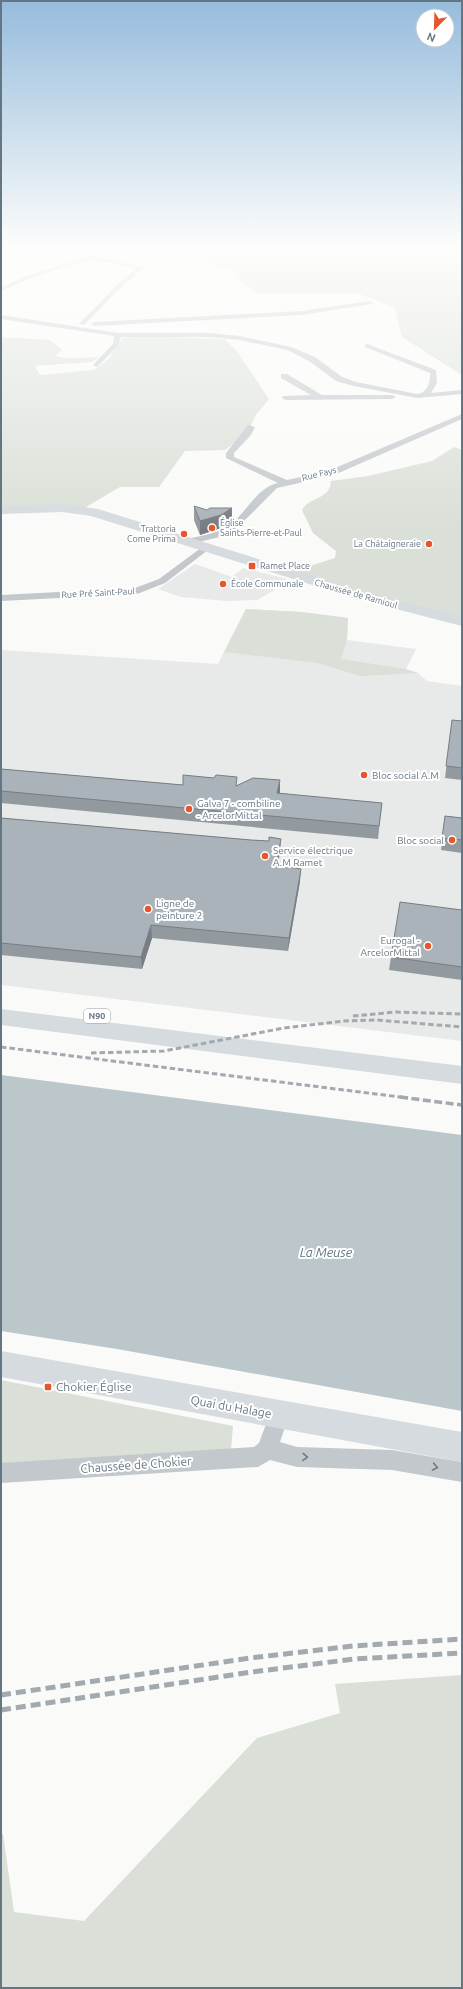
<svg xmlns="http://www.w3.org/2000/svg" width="463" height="1989" viewBox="0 0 463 1989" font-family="Ubuntu,sans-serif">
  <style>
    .built { fill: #e8e9e9 }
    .green { fill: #dadfd7 }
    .water { fill: #bbc7cb }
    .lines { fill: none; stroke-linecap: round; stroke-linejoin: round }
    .minor { fill: #c3c8cc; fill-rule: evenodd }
    .secondary { fill: #d6dbdf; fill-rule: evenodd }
    .trunk { fill: #d6dbdf; fill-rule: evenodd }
    .rail-far2 { stroke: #a2aab0; stroke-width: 3; stroke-dasharray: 5.5 3; stroke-linecap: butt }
    .rail-far1 { stroke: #a2aab0; stroke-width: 3.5; stroke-dasharray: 8 3.5; stroke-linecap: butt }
    .rail { stroke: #a2aab0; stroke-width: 5; stroke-dasharray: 10 5; stroke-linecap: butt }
    .wall { fill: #929a9f }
    .shaded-wall { fill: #777d82 }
    .building { fill: #aab3b9; stroke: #777d82 }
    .oneway { stroke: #6a7a87 }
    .poi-dot { fill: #e4572e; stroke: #fff; stroke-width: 1.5 }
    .labels { text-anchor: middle; stroke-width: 4; stroke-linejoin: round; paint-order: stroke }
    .far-street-label { font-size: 9px; fill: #657683; stroke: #fff }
    .far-poi-label { font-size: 9px; fill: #657683; stroke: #fff; text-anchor: start }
    .shield { fill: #fff; stroke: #939fa8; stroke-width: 1 }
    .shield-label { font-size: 9px; font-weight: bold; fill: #657683 }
    .poi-label { font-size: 10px; fill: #657683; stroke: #fff; text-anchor: start }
    .near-poi-label { font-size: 12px; fill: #657683; stroke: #fff; text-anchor: start }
    .near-street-label { font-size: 12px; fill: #657683; stroke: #fff }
    .near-water-label { font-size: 13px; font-style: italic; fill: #60757c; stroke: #fff }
  </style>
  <rect width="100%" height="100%" fill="#fafaf8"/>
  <g class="built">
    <path d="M195,564L232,577L243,568L287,579L273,591L257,600L227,601L181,597L158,589Z"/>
    <path d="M246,609L302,612L348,618L347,640L416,649L406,669L418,673L427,681L462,686V1041L1,985V650L218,664Z"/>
  </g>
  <g class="green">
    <path d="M187,249H462V375L402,337L395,308L357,293H256L236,277L241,276L196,255Z"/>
    <path d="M130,336L224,339L236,350L269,399L255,416L248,433L225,450L185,451L159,487H120L86,507H1V337L50,340L62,350L55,356C70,360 85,357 100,357L91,362L35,366L40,375L94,370L109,358L123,338H130Z"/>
    <path d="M454,447L462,450V618L411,607L290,572L335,558L336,551L313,533L302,510C310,496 330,500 331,481L368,476L432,461Z"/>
    <path d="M246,609L302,612L348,618L347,640L341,659L405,669L418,673L360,676L318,663L224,652Z"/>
    <path d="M1,1380L233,1426L231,1450L1,1465Z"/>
    <path d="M462,1675V1988H1V1834H3L14,1912L84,1921L257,1738L340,1713L335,1684Z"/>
  </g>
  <path class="water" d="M1,1075L462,1135V1411L117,1349L1,1331Z"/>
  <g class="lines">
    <g class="minor">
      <path d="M110,249H118L97,257L145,267L122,286L84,325L79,324L118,284L137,268L91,259L31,278L1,291V287L27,276Z"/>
      <path d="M184,249H190L199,255L194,256Z"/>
      <path d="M370,301L373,303L372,304L302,315L94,326L91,324L94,322L302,311Z"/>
      <path d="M1,315L118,333H208L240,336L291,347L315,357L342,377L356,382L417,394C427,393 431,382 430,373L365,347V345L367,344L436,370L437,383L431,393L462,390V394L417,398L354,386L336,381L309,361L287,350L240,340L208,337H121L118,346L97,367L93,365L113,344L114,336L1,319Z"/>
      <path d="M281,374H287L322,395H392L396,397L392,399L286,400L282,398L283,396L311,395L281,378Z"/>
      <path d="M462,414V419L334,475L277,488L235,530L224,536L186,545L181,542L183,540C197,536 214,535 227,527C246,515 255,488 278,483L226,458V453L248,425L255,427L251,435L234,453V457L287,480L328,471Z"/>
      <path d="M205,545L210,548L208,550L165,583L137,594L1,601V595L135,588L159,579Z"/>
      <path d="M279,1405L286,1408L289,1415L280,1442L297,1447L392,1450L462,1462V1482L392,1470L297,1467L270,1460L258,1467L1,1483V1463L254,1447L259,1443L272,1408Z"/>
    </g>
    <g class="secondary">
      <path d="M63,504L98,509L367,593L462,616V626L357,599L91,516L63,512L1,514V506Z"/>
      <path d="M1,1351L462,1432V1462L1,1377Z"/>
    </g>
    <path class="trunk" d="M1,1009L462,1066V1084L1,1025Z"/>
    <g class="rail-far2">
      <path d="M353,1016L396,1012L462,1014"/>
      <path d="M1,1047L408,1098"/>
      <path d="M91,1053L164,1051L284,1028L344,1021L377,1020L462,1027"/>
    </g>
    <path class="rail-far1" d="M400,1097L462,1105"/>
    <g class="rail">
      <path d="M1,1695L250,1658L353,1646L462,1639"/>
      <path d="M1,1710L252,1672L354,1659L462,1653"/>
    </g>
  </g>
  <g class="wall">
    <path d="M194,506L232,521L221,528L200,535L194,520Z"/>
    <path d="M452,720L462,721V780L445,778Z"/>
    <path d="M1,769L183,785H237L280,792V794L382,803L378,839L1,803Z"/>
    <path d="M445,816L462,818V853L441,850Z"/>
    <path d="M1,818L251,840L269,841L280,851L278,866L300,881L288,951L152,938L142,969L1,955Z"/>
    <path d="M462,910V980L389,970L391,957Z"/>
  </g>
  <g class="shaded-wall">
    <path d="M232,508V521L221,528L200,535V521Z"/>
    <path d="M280,780V792L277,805V793Z"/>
    <path d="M281,839L280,851L275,878L276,865Z"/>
    <path d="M301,869L300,881L288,951L289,938Z"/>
    <path d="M151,925L152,938L142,969L141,957Z"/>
  </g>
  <g class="building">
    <path d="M194,506L207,510L210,508H232L221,515L200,521Z"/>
    <path d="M452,720L462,721V768L446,766Z"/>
    <path d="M1,769L183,785V775L214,778L216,775L237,777L236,786L253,778L280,780L277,793L382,803L379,826L1,791Z"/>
    <path d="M445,816L462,818V840L442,838Z"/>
    <path d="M1,818L251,840L269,841V837L281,839L276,865L301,869L289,938L151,925L141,957L1,943Z"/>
    <path d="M400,902L462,910V967L391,957Z"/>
  </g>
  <defs><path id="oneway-chevron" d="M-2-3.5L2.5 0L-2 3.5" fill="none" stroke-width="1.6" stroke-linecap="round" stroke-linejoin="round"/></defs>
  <g class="oneway">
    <use href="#oneway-chevron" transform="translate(305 1457) rotate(2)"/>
    <use href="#oneway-chevron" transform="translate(435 1467) rotate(10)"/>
  </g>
  <linearGradient id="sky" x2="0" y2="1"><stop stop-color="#96bcdc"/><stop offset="0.47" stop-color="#fdfdfc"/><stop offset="1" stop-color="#fdfdfc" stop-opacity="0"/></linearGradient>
  <rect width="463" height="527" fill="url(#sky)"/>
  <g class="poi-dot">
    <circle cx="212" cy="528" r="4"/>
    <circle cx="184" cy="534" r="4"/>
    <circle cx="429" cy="544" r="4"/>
    <rect x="248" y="562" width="8" height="8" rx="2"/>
    <circle cx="223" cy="584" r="4"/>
    <circle cx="364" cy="775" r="4"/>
    <circle cx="189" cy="809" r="4"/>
    <circle cx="452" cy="840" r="4"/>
    <circle cx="265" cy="856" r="4"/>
    <circle cx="148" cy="909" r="4"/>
    <circle cx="428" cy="946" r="4"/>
    <rect x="44" y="1383" width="8" height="8" rx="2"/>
  </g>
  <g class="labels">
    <g class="far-street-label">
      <text transform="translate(319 474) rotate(-14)" y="3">Rue Fays</text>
      <text transform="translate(98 593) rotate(-3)" y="3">Rue Pré Saint-Paul</text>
      <text transform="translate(356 594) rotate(16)" y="3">Chaussée de Ramioul</text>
    </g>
    <g class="far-poi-label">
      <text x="220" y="526">Église<tspan x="220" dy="10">Saints-Pierre-et-Paul</tspan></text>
      <text x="176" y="532" text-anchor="end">Trattoria<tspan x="176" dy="10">Come Prima</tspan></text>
      <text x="421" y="547" text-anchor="end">La Châtaigneraie</text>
      <text x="260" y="569">Ramet Place</text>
      <text x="231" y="587">École Communale</text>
    </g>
    <rect class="shield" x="84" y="1009" width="26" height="14" rx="3"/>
    <g class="shield-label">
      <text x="97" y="1019">N90</text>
    </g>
    <g class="poi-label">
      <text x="372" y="779">Bloc social A.M</text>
      <text x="197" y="807">Galva 7 - combiline<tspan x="197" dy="12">- ArcelorMittal</tspan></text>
      <text x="444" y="844" text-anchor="end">Bloc social</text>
      <text x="273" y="854">Service électrique<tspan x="273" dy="12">A.M Ramet</tspan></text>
      <text x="156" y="907">Ligne de<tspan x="156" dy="12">peinture 2</tspan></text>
      <text x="420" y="944" text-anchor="end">Eurogal -<tspan x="420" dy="12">ArcelorMittal</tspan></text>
    </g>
    <g class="near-poi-label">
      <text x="56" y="1391">Chokier Église</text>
    </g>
    <g class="near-street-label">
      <text transform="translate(231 1407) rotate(10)" y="4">Quai du Halage</text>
      <text transform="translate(136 1465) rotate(-4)" y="4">Chaussée de Chokier</text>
    </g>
    <g class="near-water-label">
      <text x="326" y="1257">La Meuse</text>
    </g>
  </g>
  <rect width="463" height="1989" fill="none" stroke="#657683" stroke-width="4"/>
  <g transform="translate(435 28) rotate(203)"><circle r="19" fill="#ffffff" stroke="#c1c8cd"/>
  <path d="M0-3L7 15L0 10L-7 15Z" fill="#e4572e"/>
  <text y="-6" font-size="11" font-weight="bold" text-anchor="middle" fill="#657683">N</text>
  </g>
</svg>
